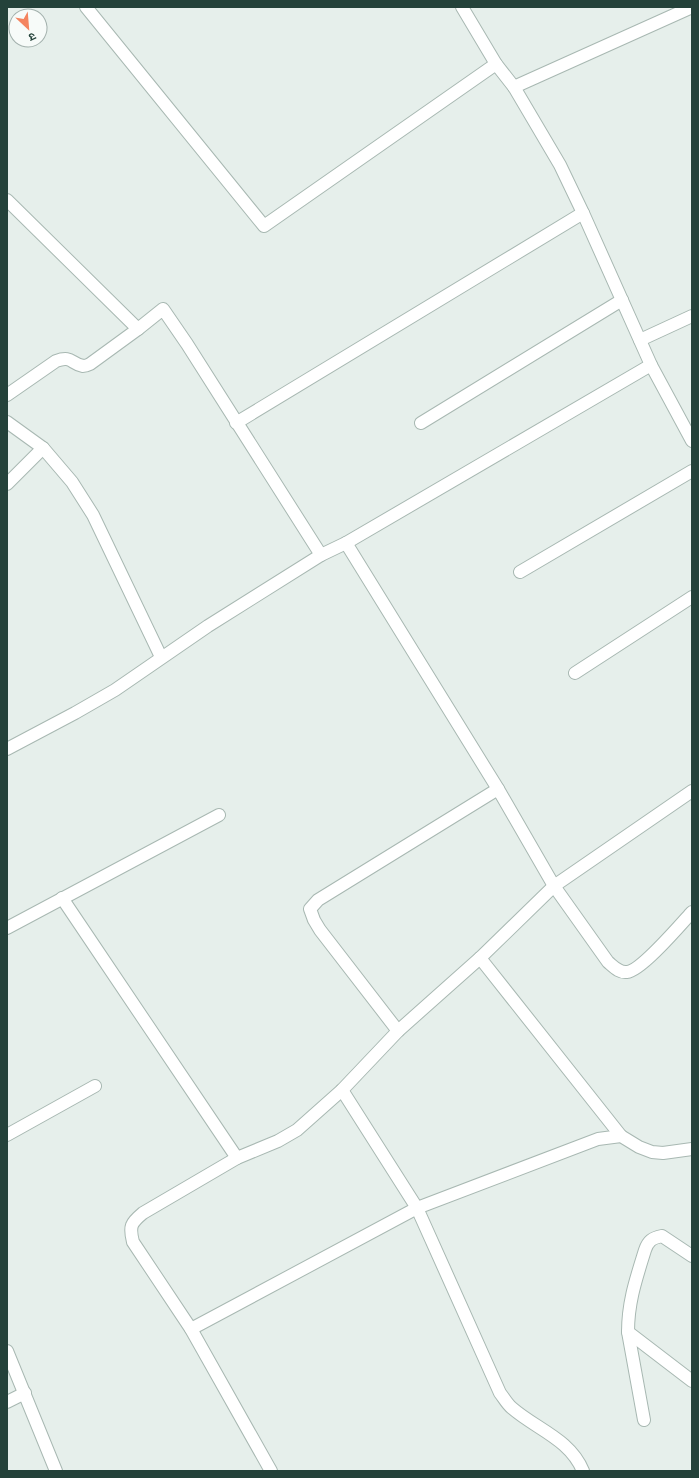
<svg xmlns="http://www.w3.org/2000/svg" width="699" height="1478" viewBox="0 0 699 1478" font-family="'Varela Round','Noto Sans Devanagari',sans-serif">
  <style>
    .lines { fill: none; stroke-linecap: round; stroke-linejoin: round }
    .minor-casing { stroke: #a8b8b2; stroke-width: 14 }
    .minor { stroke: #fff; stroke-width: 12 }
  </style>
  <rect width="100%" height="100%" fill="#e6efeb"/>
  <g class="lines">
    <g class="minor-casing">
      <g id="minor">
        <path d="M86,7L264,226L496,64"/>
        <path d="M462,7L496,64L514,87L560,165L583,213L651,365L692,441"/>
        <path d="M514,87L692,7"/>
        <path d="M7,200L138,329L163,309L187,344L321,555"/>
        <path d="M640,340L692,316"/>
        <path d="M7,395L56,361C72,355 71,364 83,366C85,366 88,365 90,364L138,329"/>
        <path d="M7,422L43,448L72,482L93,515L161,657"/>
        <path d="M236,423L583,213"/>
        <path d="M421,423L622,300"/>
        <path d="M7,484L43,448"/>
        <path d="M346,543L498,789L554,886L608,962C614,967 619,973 627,972C641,971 681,924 692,912"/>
        <path d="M520,572L692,471"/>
        <path d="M575,673L692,597"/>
        <path d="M7,749L75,713L115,690L208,626L321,555L346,543L651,365"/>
        <path d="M62,898L237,1158"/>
        <path d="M7,928L219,815"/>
        <path d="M480,958L621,1136"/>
        <path d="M398,1031L320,930L314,920L310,909L318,900L498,789"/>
        <path d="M342,1090L417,1208L500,1393C504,1398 507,1404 512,1408C536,1429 570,1439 583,1471"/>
        <path d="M7,1135L95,1086"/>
        <path d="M191,1329L417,1208L598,1139L621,1136L639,1147L652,1152L663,1153L692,1149"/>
        <path d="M628,1332L692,1381"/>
        <path d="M7,1351L56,1471"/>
        <path d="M7,1402L25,1393"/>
        <path d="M644,1420L628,1332C628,1302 636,1279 645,1250C648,1241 652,1238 662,1236L692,1256"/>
        <path d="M271,1471L191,1329L133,1242C129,1226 131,1223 143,1213L237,1158L278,1141L297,1130L342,1090L398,1031L480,958L554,886L692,791"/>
      </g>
    </g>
    <use href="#minor" class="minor"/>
  </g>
  <rect width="699" height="1478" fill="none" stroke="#24423a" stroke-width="16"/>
  <g transform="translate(28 28) rotate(154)"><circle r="19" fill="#f7fbf9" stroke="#a3b1ad"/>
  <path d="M0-3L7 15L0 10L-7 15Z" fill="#f4845f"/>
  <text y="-6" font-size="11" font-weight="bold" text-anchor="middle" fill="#24423a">उ</text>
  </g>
</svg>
